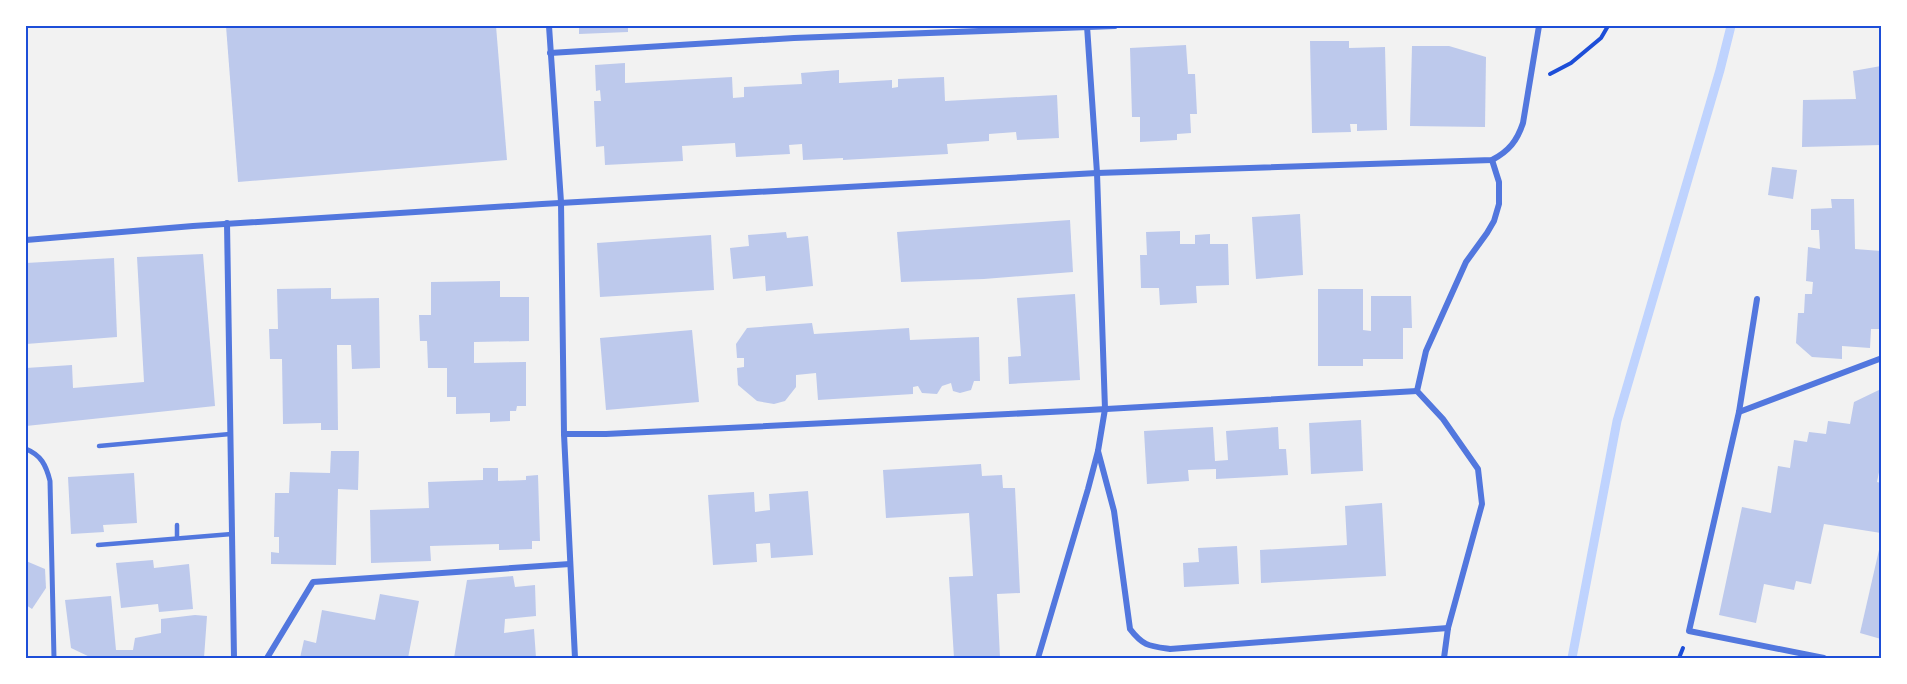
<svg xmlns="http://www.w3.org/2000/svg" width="1907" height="684" viewBox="0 0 1907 684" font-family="Barlow,sans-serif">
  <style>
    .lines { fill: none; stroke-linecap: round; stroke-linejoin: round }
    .stream { stroke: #bfd3fe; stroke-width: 9 }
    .building { fill: #bdc9ec }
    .path { stroke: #1d4ed8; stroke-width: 4 }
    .service { stroke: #5277de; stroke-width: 4.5 }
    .pedestrian { stroke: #5277de; stroke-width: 5 }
    .minor { stroke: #5277de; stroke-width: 6 }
    .neatline { fill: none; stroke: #1d4ed8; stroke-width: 2 }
  </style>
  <rect width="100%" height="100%" fill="#f2f2f2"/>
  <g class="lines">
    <path class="stream" d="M1572,658L1617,421L1720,70L1731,26"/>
  </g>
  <g class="building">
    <path d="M226,26H496L507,160L238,182Z"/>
    <path d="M579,26H628V32L579,34Z"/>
    <path d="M1310,41H1349V48L1385,47L1387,130L1357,131V124H1350L1351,132L1312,133Z"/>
    <path d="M1186,45L1188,74H1195L1197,114H1190L1191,133L1177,134V140L1140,142V117H1132L1130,48Z"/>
    <path d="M1412,46H1449L1486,57L1485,127L1410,126Z"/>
    <path d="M625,63V83L732,77L733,98L744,97V87L802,84L801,73L839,70V83L892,80V88L898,87V79L944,77L945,101L1057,95L1059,138L1017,140L1016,132L989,134V141L947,144L948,154L843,160V158L803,160L802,144L789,145L790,154L736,157L735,143L682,146L683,161L605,165L604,146L596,147L594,101H601L600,90L596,91L595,65Z"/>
    <path d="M1881,66V145L1802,147L1803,100L1856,99L1853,71Z"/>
    <path d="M1772,167L1797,170L1793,199L1768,195Z"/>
    <path d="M1831,199H1854L1855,249L1881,251V329H1871L1870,348L1842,346V359L1812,357L1796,343L1798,313H1804L1805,294H1812L1813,282L1806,281L1808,247L1820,249L1819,230H1811V209L1832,208Z"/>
    <path d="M1300,214L1303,275L1256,279L1252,217Z"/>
    <path d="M1070,220L1073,272L984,279L901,282L897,232Z"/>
    <path d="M1180,231V244H1195V235L1210,234V244H1228L1229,285L1196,286L1197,303L1160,305L1159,288H1141L1140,255H1147L1146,232Z"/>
    <path d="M786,232L787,238L808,236L813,286L766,291L765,276L733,279L730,248L749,246L748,235Z"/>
    <path d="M711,235L714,290L600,297L597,243Z"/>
    <path d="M203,254L215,406L26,426V368L72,365L73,388L144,382L137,257Z"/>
    <path d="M114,258L117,337L26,344V263Z"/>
    <path d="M500,281V297H529V341L474,342V363L526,362V406H517L516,411H510V421L490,422V413L456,414V397H447V368H428L427,341H420L419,315H431V282Z"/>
    <path d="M331,288V299L379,298L380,368L352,369L351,345H337L338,430H321V423L283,424L282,359H270L269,329H278L277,289Z"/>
    <path d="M1318,289H1363V330L1371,331V296H1411L1412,328H1403V359H1363V366H1318Z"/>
    <path d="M1075,294L1080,380L1009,384L1008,357L1021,356L1017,298Z"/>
    <path d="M812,323L814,334L909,328L910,340L979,337L980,381H974L971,390L960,393L953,391L951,383L942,386L937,394L922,393L918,386L913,387V394L818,400L816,373L796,375V387L785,401L774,404L757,401L738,385L737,368L744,367V358H737L736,344L747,328Z"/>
    <path d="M692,330L699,402L606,410L600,338Z"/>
    <path d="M1881,389V467H1880L1877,482L1881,483V533L1824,524L1811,584L1796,581L1794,590L1764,584L1756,623L1719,615L1742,507L1771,513L1778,466L1790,468L1794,440L1807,442L1809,432L1826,434L1828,421L1850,424L1854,402Z"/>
    <path d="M1361,420L1363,471L1311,474L1309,423Z"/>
    <path d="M1213,427L1215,461L1228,460L1226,431L1278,427L1279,449H1286L1288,475L1216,479V469L1188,470L1189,481L1147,484L1144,431Z"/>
    <path d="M331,451H359L358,490L338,489L336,565L271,564V552L279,553V537H274L275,493H289L290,472L330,473Z"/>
    <path d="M981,464L982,476L1002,475L1003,488H1015L1020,593L997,594L1000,658H954L949,577L973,576L969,513L886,518L883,470Z"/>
    <path d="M483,468H498V481L526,480V476L538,475L540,541H532V549L499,550V544L430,546L431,561L371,563L370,510L429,508L428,482L483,480Z"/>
    <path d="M134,473L137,523L103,525L104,532L71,534L68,477Z"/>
    <path d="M26,490H27L28,515H26Z"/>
    <path d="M808,491L813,555L771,558L770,543L756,544L757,562L713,565L708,495L754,492L755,512L770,510L769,494Z"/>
    <path d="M1382,503L1386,576L1261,583L1260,550L1347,545L1345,506Z"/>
    <path d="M1237,546L1239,584L1184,587L1183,563L1199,562L1198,548Z"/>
    <path d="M1879,550L1881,551V639L1860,633Z"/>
    <path d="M153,560L154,568L189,564L193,609L159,612L158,604L121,608L116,563Z"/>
    <path d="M26,561L45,569L46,588L32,609L26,605Z"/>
    <path d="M513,576L515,587L535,585L536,616L505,619L504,633L534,629L536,658H454L467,580Z"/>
    <path d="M380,594L419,601L408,658H300L304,640L316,643L322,610L375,620Z"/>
    <path d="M111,596L116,650H133L135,638L161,633V619L195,615L207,616L204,658H92L71,648L65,600Z"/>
  </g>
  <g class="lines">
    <g class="path">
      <path d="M1550,74L1571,63L1601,38L1608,26"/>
      <path d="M1679,658L1683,648"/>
    </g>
    <g class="service">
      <path d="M99,446L230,434"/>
      <path d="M177,525V538"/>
      <path d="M98,545L232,534"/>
    </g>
    <path class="pedestrian" d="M26,449C41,455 46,465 50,481L54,658"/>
    <g class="minor">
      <path d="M549,26L561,202L564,434L575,658"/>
      <path d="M550,53L794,38L1115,26"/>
      <path d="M227,223L234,658"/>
      <path d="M26,240L193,226L542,204L1097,173L1492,160C1509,151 1517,141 1523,123L1539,26"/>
      <path d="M1757,299L1739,412L1689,631L1824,658"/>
      <path d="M1739,412L1882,358"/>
      <path d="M564,434H606L1089,410L1417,391"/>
      <path d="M1098,451L1114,511L1130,629C1143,646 1149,646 1170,649L1448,628"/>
      <path d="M267,658L313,582L570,564"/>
      <path d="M1038,658L1088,489L1098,451L1105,409L1097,173L1087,26"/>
      <path d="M1444,658L1448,628L1482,504L1478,469L1443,419L1417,391L1426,351L1466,262L1487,233L1494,221L1499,204V182L1492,160"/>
    </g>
  </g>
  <rect width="1907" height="684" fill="none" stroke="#ffffff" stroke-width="54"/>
  <rect x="27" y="27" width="1853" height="630" class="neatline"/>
</svg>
